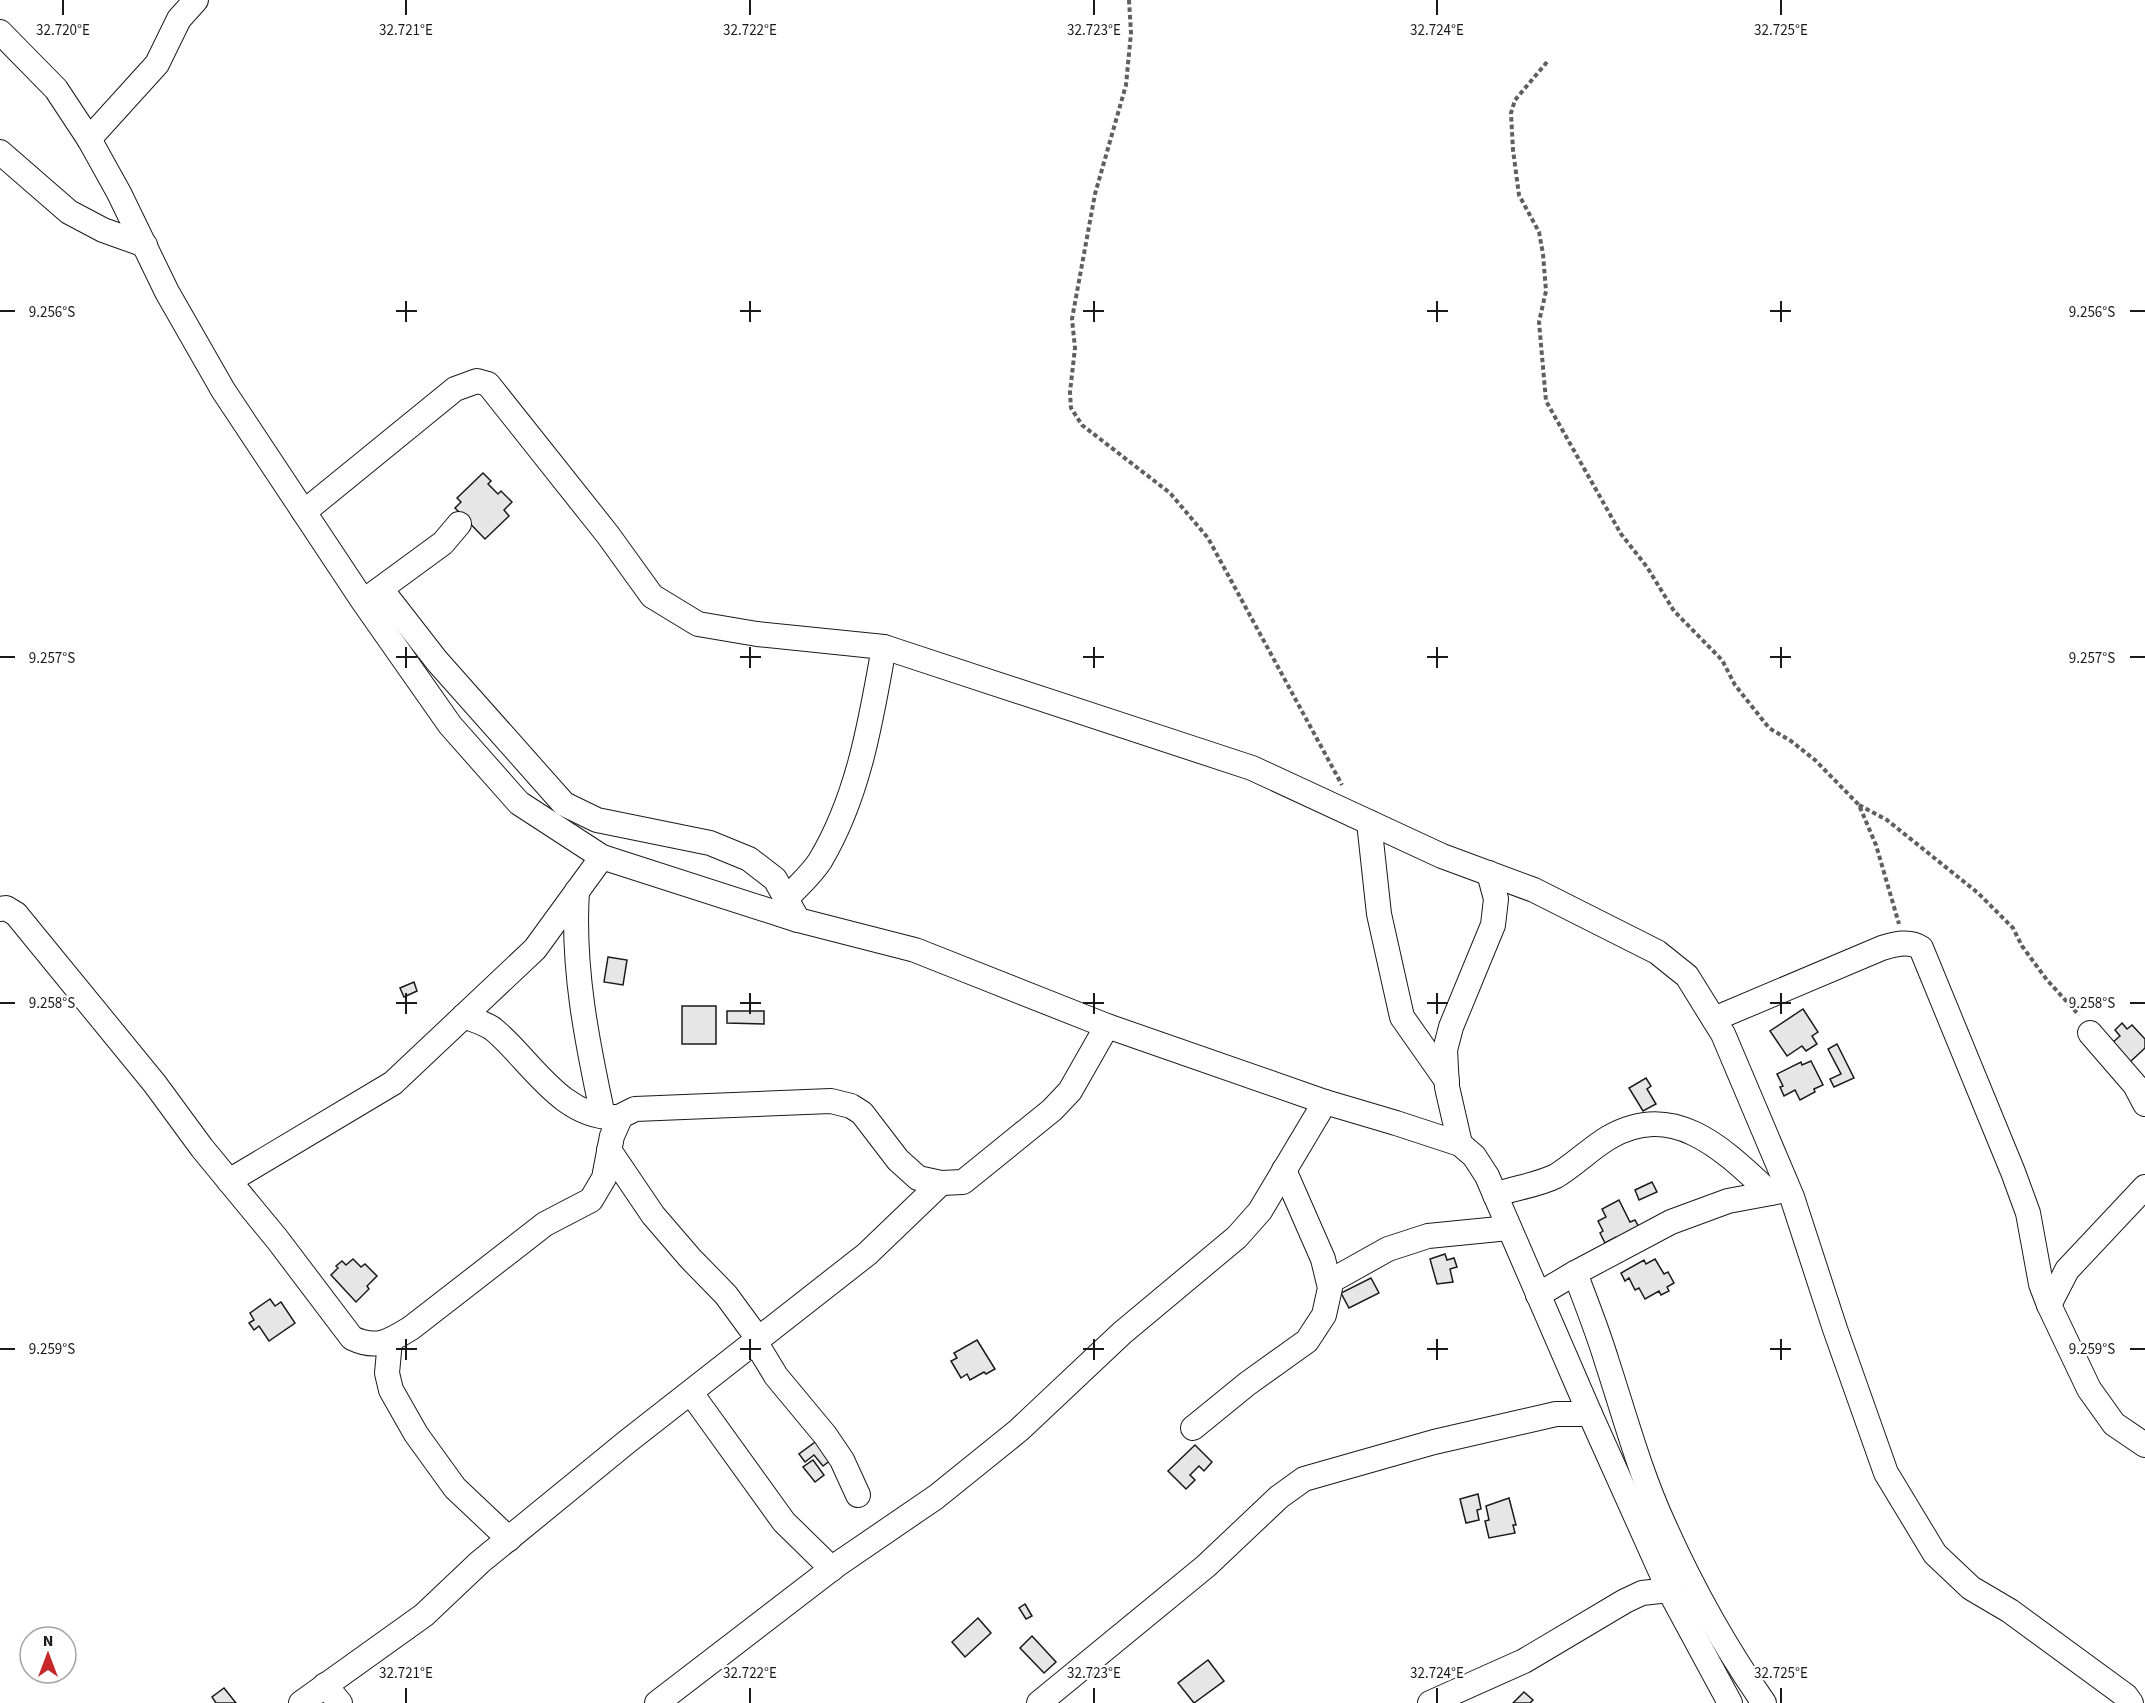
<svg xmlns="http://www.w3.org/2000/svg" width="2145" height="1703" viewBox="0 0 2145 1703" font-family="'Source Sans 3',sans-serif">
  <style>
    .building { fill: #e6e6e6; stroke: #1a1a1a; stroke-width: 1.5 }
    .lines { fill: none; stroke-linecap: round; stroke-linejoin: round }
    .minor-casing { stroke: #1a1a1a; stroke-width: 26 }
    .path { stroke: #5f5f5f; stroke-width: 4; stroke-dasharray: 4.5 3; stroke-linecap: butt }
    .minor { stroke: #fff; stroke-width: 24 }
    .ticks { fill: none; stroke: #1a1a1a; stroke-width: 2 }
    .ticks-label { font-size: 15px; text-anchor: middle; fill: #1a1a1a; stroke: #fff; stroke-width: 4.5; stroke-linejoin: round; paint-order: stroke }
  </style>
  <rect width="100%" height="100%" fill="#fff"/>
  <g class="building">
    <path d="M483,473L491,481L488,484L498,494L501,491L512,502L504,510L509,516L485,539L455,508L461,502L457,498Z"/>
    <path d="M608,957L627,960L623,985L604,982Z"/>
    <path d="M414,982L417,991L404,997L400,988Z"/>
    <rect x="682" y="1006" width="34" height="38"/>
    <path d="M1803,1009L1818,1032L1812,1036L1817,1044L1806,1051L1802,1046L1787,1056L1770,1031Z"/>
    <path d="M727,1011H764V1024L727,1023Z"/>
    <path d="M2122,1023L2127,1029L2132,1025L2145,1039V1048L2130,1062L2112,1043L2120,1036L2115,1030Z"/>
    <path d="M1837,1044L1854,1078L1834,1087L1830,1079L1841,1074L1828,1049Z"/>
    <path d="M1811,1061L1823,1085L1814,1089L1815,1092L1800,1100L1795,1090L1784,1096L1780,1087L1783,1086L1777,1074L1801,1062L1802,1065Z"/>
    <path d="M1646,1078L1651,1086L1647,1089L1656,1104L1643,1111L1629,1088Z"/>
    <path d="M1652,1182L1657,1192L1639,1200L1635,1190Z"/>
    <path d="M1619,1200L1630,1222L1635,1220L1640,1229L1617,1240L1616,1237L1605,1243L1600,1233L1603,1231L1598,1221L1606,1217L1602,1209Z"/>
    <path d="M1445,1254L1447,1260L1454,1258L1457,1267L1450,1269L1453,1282L1437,1284L1430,1259Z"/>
    <path d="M353,1259L361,1267L365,1264L377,1276L367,1286L369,1289L356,1302L331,1275L338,1268L336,1266L342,1261L346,1265Z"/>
    <path d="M1655,1259L1664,1274L1668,1272L1674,1283L1667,1287L1669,1291L1661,1295L1659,1291L1645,1299L1639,1288L1635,1290L1629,1278L1625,1281L1621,1273L1644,1260L1646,1264Z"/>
    <path d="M1371,1278L1379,1293L1349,1308L1341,1293Z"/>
    <path d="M270,1299L275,1306L281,1302L295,1323L269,1341L259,1326L254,1330L249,1323L254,1320L250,1313Z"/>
    <path d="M977,1340L995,1369L986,1374L984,1372L970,1380L967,1374L961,1378L951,1361L957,1358L954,1353Z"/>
    <path d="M822,1437L836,1456L823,1466L814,1455L805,1462L799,1454Z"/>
    <path d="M1195,1445L1212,1462L1204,1471L1199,1466L1190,1475L1195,1480L1186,1489L1168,1471Z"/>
    <path d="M813,1460L824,1475L815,1482L803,1467Z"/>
    <path d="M1478,1494L1481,1509L1477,1510L1479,1520L1466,1523L1460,1499Z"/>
    <path d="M1509,1498L1516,1525H1513L1515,1533L1489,1538L1485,1521L1489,1520L1486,1506Z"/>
    <path d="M1025,1604L1032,1616L1026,1619L1019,1608Z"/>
    <path d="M978,1618L991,1633L965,1657L952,1642Z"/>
    <path d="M1032,1636L1056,1662L1044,1673L1020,1648Z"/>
    <path d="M1208,1660L1224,1681L1194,1703L1178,1683Z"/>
    <path d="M224,1688L236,1703H216L212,1697Z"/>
    <path d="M1524,1692L1533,1700L1530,1703H1513Z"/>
  </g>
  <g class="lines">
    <g class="minor-casing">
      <g id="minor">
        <path d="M0,32L56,89L89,139L119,193L167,292L223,390L363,601L450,725L519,803L602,857L798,920L915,950L1107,1026L1325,1102L1396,1123L1460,1144L1474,1156L1487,1176L1590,1414L1669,1590L1730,1703"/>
        <path d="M89,139L157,64L179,19L196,0"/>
        <path d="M0,152L69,212L103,230L145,245"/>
        <path d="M304,512L455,389L477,381L488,384L608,535L652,596L698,624L757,634L884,647L1252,768L1442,856L1534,890L1657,952L1687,976L1723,1034L1792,1197L1835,1329L1886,1473L1935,1554L1971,1588L2010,1611L2126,1696L2131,1703"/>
        <path d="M381,589L437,661L564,804L597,820L710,843L749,859L775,879L798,920"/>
        <path d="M368,598L443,543L459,524"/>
        <path d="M1369,822L1379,914L1402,1017L1447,1081"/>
        <path d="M577,891C572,967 587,1042 603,1116"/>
        <path d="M786,899C797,887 811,875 820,861C859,796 871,720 884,647"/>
        <path d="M0,909L6,908L16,914L155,1084L202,1148L277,1239L352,1338C377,1350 390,1341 411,1328L545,1224L591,1200L604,1178L612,1136L621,1116L635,1109L831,1101L851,1106L862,1113L898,1160L918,1178L941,1183L963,1182L1052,1110L1070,1091L1107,1026"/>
        <path d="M464,1016C473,1020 485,1023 493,1029C529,1058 561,1119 615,1117"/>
        <path d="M1714,1019L1882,948C1895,944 1910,940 1921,948L2013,1172L2028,1213L2041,1284L2049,1305L2089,1389L2114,1424L2145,1445"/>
        <path d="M2090,1033L2135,1085L2145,1104"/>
        <path d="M1460,1144L1447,1087L1445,1050L1451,1027L1493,925L1496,899L1489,873"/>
        <path d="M609,1150L653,1215L690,1258L726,1295L759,1340"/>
        <path d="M229,1181L393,1083L535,949L602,857"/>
        <path d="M1495,1195C1514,1188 1538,1185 1556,1176C1574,1165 1590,1149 1608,1138C1674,1099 1724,1150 1770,1193"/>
        <path d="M1575,1273C1586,1302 1598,1332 1607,1362C1625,1417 1640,1473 1664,1525C1692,1588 1725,1647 1764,1703"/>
        <path d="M1329,1282L1388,1249L1428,1236L1509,1228"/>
        <path d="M1538,1295L1575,1273L1671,1222L1728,1201L1781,1191"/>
        <path d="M2049,1305L2067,1270L2145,1187"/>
        <path d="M390,1341L387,1373L391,1390L416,1434L455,1488L509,1539"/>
        <path d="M756,1343L776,1376L825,1435L842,1460L858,1495"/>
        <path d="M691,1393L784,1522L832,1569"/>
        <path d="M1193,1428L1247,1384L1307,1341L1324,1315L1330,1288L1323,1259L1284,1170"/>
        <path d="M325,1685L340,1703"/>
        <path d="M301,1703L424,1615L480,1562L628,1441L867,1254L941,1183"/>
        <path d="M657,1703L838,1564L936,1497L1019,1430L1122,1333L1237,1237L1260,1211L1325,1102"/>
        <path d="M1039,1703L1206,1566L1279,1497L1304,1479L1434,1442L1556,1414H1590"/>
        <path d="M1430,1703L1524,1661L1625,1601L1642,1593L1669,1590"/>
      </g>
    </g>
    <g class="path">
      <path d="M1129,0L1131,33L1126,85L1095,194L1072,319L1075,348L1070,392L1071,408L1082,425L1170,493L1208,538L1342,785"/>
      <path d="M1547,62L1515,100L1511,113L1513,150L1519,195L1539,232L1543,254L1546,291L1539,322L1546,401L1621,534L1647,567L1674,611L1722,660L1735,685L1769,728L1791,741L1815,760L1859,805L1876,845L1899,924"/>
      <path d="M1859,805L1887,820L1978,893L2013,928L2022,946L2047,980L2079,1015"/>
    </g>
    <use href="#minor" class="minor"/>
  </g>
  <path class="ticks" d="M63,0V15M406,0V15M750,0V15M1094,0V15M1437,0V15M1781,0V15M406,301V322M750,301V322M1094,301V322M1437,301V322M1781,301V322M0,311H15M396,311H417M740,311H761M1083,311H1104M1427,311H1448M1770,311H1791M2130,311H2145M406,647V668M750,647V668M1094,647V668M1437,647V668M1781,647V668M0,657H15M396,657H417M740,657H761M1083,657H1104M1427,657H1448M1770,657H1791M2130,657H2145M406,993V1014M750,993V1014M1094,993V1014M1437,993V1014M1781,993V1014M0,1003H15M396,1003H417M740,1003H761M1083,1003H1104M1427,1003H1448M1770,1003H1791M2130,1003H2145M406,1339V1360M750,1339V1360M1094,1339V1360M1437,1339V1360M1781,1339V1360M0,1349H15M396,1349H417M740,1349H761M1083,1349H1104M1427,1349H1448M1770,1349H1791M2130,1349H2145M406,1688V1703M750,1688V1703M1094,1688V1703M1437,1688V1703M1781,1688V1703"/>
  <g class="ticks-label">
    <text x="63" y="35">32.720°E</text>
    <text x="406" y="35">32.721°E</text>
    <text x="750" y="35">32.722°E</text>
    <text x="1094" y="35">32.723°E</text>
    <text x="1437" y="35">32.724°E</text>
    <text x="1781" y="35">32.725°E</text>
    <text x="52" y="317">9.256°S</text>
    <text x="2092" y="317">9.256°S</text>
    <text x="52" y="663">9.257°S</text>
    <text x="2092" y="663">9.257°S</text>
    <text x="52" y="1008">9.258°S</text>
    <text x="2092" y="1008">9.258°S</text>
    <text x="52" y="1354">9.259°S</text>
    <text x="2092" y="1354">9.259°S</text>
    <text x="406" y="1678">32.721°E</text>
    <text x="750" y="1678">32.722°E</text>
    <text x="1094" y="1678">32.723°E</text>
    <text x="1437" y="1678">32.724°E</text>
    <text x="1781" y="1678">32.725°E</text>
  </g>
  <g transform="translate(48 1655)"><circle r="28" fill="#ffffff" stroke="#a3a3a3" stroke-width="1.5"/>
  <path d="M0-4.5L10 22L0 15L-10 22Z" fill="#c62828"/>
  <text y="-9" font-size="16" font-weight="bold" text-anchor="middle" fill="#1a1a1a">N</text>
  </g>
</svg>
